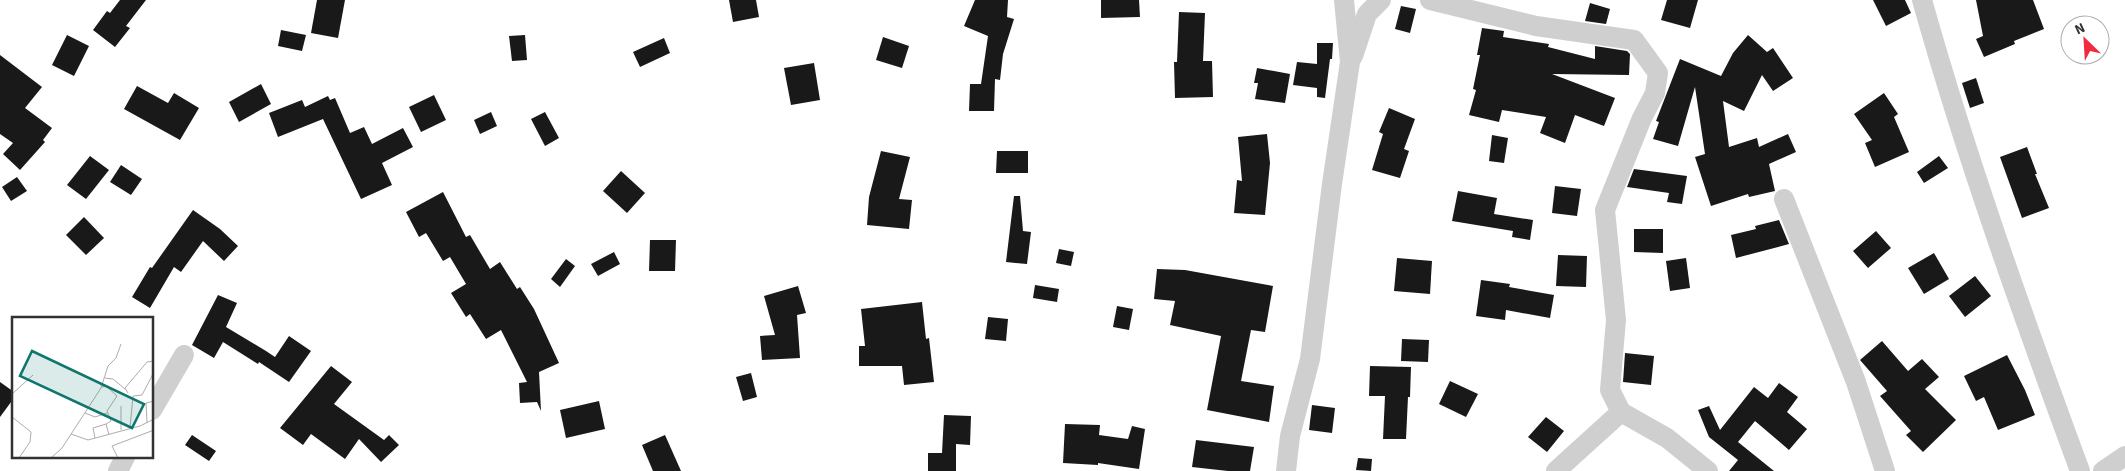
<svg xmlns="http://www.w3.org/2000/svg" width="2125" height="471" viewBox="0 0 2125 471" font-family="'Source Sans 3',sans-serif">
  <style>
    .building { fill: #191919 }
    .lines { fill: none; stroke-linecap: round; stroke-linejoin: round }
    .minor { stroke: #cfcfcf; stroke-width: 20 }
    .inset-road { fill: none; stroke: #adadad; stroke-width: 1 }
    .view { fill: #0f766e; fill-opacity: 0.15; stroke: #0f766e; stroke-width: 2.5 }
    .inset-edge { fill: none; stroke: #323232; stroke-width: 2.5 }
  </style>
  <rect width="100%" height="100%" fill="#fff"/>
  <g class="building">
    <path d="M120,0H146L126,26L130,28L115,47L93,30L107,11L110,13Z"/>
    <path d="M317,0H345L338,38L311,33Z"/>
    <path d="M729,0H756L759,17L733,22Z"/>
    <path d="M975,0H1008L1007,17L1014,19L1003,54L1000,80L995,79L994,111H969L970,84H981L988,36L964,26Z"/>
    <path d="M1101,0H1139L1140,17L1101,18Z"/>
    <path d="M1667,0H1698L1690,28L1661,20Z"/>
    <path d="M1873,0H1905L1911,13L1886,26Z"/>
    <path d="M1976,0H2033L2044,29L2014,41L2015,44L1984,57L1976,39L1983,36Z"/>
    <path d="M1590,3L1610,9L1606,24L1585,21Z"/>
    <path d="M1401,6L1416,9L1410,33L1395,29Z"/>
    <path d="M1179,12L1205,13L1203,61H1212L1213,97L1175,98L1174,62H1177Z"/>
    <path d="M1482,28L1504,31L1503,37L1549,44L1548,47L1595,59V46L1627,51L1630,54L1629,75L1552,74L1615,98L1604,126L1575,115L1565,143L1540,133L1546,117L1502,110L1499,122L1469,115L1476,90L1473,89L1480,55H1477Z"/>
    <path d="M281,30L306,35L302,51L278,46Z"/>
    <path d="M67,35L89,46L74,76L52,65Z"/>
    <path d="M525,35L527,60L512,61L509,36Z"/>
    <path d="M1748,35L1767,52L1773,48L1793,78L1773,91L1762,75L1744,111L1723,101L1729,147L1757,138L1759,147L1788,134L1796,152L1769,164L1775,191L1749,197L1748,194L1711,206L1695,157L1705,154L1695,87L1678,146L1653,139L1659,122L1656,121L1680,59L1721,76L1733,53Z"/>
    <path d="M883,37L909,46L902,68L876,60Z"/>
    <path d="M664,38L670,53L640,67L633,52Z"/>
    <path d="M1317,43H1333L1332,59H1330L1325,98L1317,97V88L1293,85L1297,62L1317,64Z"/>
    <path d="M0,55L42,87L25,108L52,128L43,140L45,142L20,170L3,154L13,143L0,134Z"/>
    <path d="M814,63L820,100L791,105L784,68Z"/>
    <path d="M1257,68L1290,74L1285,103L1255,99L1258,83H1254Z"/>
    <path d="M1976,78L1984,103L1970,108L1962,83Z"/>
    <path d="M261,84L271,104L239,122L229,102Z"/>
    <path d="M137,86L168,103L174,93L199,108L180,140L124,109Z"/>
    <path d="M1884,93L1898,114L1894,117L1909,152L1875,167L1865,143L1872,140L1854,114Z"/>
    <path d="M434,95L446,120L421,132L409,107Z"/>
    <path d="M328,96L330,100L335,98L350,133L364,127L372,144L403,128L413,147L382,163L392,185L361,199L323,119L278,137L269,113L302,100L305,107Z"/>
    <path d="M1389,108L1415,119L1404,149L1409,151L1400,178L1372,170L1383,134L1379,132Z"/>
    <path d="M491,112L497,126L480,134L474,120Z"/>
    <path d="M545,112L559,138L545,146L531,119Z"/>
    <path d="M1267,134L1270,163L1265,215L1234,213L1237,180L1242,181L1238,137Z"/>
    <path d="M1492,135L1508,138L1504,163L1489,161Z"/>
    <path d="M2027,147L2037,174H2035L2049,208L2022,218L2000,157Z"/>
    <path d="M881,151L910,157L899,199L912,200L909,229L867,225L869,197Z"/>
    <path d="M997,151H1028V173H996Z"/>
    <path d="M90,156L109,170L86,199L67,185Z"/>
    <path d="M1939,156L1948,168L1924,183L1917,172Z"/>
    <path d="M121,165L142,179L131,195L110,182Z"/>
    <path d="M1634,169L1687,176L1682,204L1667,202L1669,193L1627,187Z"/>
    <path d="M621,171L645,193L627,213L603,191Z"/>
    <path d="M17,177L27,191L11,201L2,187Z"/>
    <path d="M1555,186L1581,189L1577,216L1552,213Z"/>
    <path d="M1458,191L1497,198L1494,214L1533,220L1530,240L1512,237L1513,231L1452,221Z"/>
    <path d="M443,192L466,237L470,235L490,269L500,262L517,289L520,287L534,309L559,363L539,372L541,411L537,402L520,403L519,383L527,382L501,330L486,339L470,314L466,317L451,293L466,284L450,257L443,261L426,233L419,237L406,212Z"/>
    <path d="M1014,196H1020L1023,231L1031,232L1027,264L1006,262Z"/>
    <path d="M193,210L220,229L238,246L224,261L203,241L181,272L174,267L150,308L132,297L150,267L152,268Z"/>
    <path d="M84,217L104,238L86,255L66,235Z"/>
    <path d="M1779,220L1789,244L1736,258L1731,235L1756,229L1755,226Z"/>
    <path d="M1634,229H1663V253L1634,252Z"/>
    <path d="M1876,231L1891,248L1868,268L1853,251Z"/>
    <path d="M650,240H676L675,271H649Z"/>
    <path d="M1059,249L1074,252L1071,266L1056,263Z"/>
    <path d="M614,252L620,264L598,276L591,264Z"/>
    <path d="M1934,253L1949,279L1924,294L1908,268Z"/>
    <path d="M1558,255L1587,256L1586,287L1556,286Z"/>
    <path d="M1397,258L1432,261L1430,294L1394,291Z"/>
    <path d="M1686,258L1690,288L1670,291L1666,261Z"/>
    <path d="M566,259L575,266L560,287L551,279Z"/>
    <path d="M1157,269L1185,270L1273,286L1265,332L1251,330L1241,381L1274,386L1269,422L1207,410L1221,336L1170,325L1175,301L1154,299Z"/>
    <path d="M1975,276L1991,296L1965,317L1949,296Z"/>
    <path d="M1481,280L1510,284L1509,287L1554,295L1550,318L1506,310L1505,320L1476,316Z"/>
    <path d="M1035,285L1059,289L1057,302L1033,298Z"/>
    <path d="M798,286L806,313L797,315L800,358L762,360L760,336L775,335L764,296Z"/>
    <path d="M218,295L237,303L226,327L266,351L275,357L289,336L311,351L289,382L259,362L258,364L223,342L214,358L192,345Z"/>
    <path d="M922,302L926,339L929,338L934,382L904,385L902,366H859V346H865L861,309Z"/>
    <path d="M1117,306L1133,309L1129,330L1113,327Z"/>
    <path d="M988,317L1008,319L1006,341L985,339Z"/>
    <path d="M1402,339L1429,340L1428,362L1401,361Z"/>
    <path d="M1882,341L1908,371L1922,359L1939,377L1925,389L1956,420L1923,452L1906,435L1911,431L1880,396L1887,391L1860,360Z"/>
    <path d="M1625,353L1654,356L1651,385L1623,382Z"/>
    <path d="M2007,355L2025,390L2035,415L1998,430L1984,397L1976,401L1964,376Z"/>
    <path d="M331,366L352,382L334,404L384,440L389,435L399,445L381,462L359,439L345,459L311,434L303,445L280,428Z"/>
    <path d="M1370,366L1411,367L1410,397H1408L1406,439H1383L1385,396H1369Z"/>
    <path d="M751,373L757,397L743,401L736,377Z"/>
    <path d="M1450,381L1478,394L1466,417L1439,404Z"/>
    <path d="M0,382L14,392V398L0,417Z"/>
    <path d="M1779,383L1798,397L1787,412L1807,429L1789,450L1755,421L1738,442L1774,471H1729L1738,460L1709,437L1698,410L1709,406L1720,430L1754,387L1768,398Z"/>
    <path d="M599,401L605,429L566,438L560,410Z"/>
    <path d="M1312,405L1335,408L1332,433L1309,430Z"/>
    <path d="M944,415L971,416L970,445L956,444V471H928V453H942Z"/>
    <path d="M1546,417L1564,431L1547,452L1528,437Z"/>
    <path d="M1065,424L1100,425L1099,435L1128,439L1132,426L1145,429L1139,469L1098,463V465L1063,463Z"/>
    <path d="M192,435L216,451L209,461L185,445Z"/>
    <path d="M665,435L681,471H653L642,445Z"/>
    <path d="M1196,440L1254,447L1250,471H1228L1192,467Z"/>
    <path d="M1358,458L1372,459L1371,471L1356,470Z"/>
  </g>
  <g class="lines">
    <g class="minor">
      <path d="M1430,0L1536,26L1634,40L1658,73L1655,93L1642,118L1605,210L1616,320L1610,390L1621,412L1667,438L1708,471"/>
      <path d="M1922,0C1967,160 2023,316 2080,471"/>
      <path d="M1353,56L1367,14L1381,0"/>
      <path d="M1784,199L1856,382L1885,471"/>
      <path d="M152,410L184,355"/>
      <path d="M118,471L125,457"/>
      <path d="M1286,471L1290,436L1310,359L1332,184L1350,62L1344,0"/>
      <path d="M1556,471L1621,412"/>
      <path d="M2103,471L2125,456"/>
    </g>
  </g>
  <g transform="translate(12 317)">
    <rect width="141" height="141" fill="#fff"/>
    <path class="inset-road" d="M93,61L101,62L113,72M90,70L94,69L105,79L95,94L99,104L94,107L97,118M116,76L113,71L135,45L142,44M0,77L21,58M109,89V113M73,96L83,100L95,96M0,100L19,115L18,125L7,141M135,106L134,86L142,84M118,111L121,79L130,78L142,55M59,117L76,123L128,109L142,102M83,121L81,111L94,107M39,141L50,131L89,71L96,49L104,41L109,27M106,141L100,129L142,113"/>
    <path class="view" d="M20,34L132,87L120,111L8,59Z"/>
    <rect width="141" height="141" class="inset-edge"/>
  </g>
  <g transform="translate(2085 40) rotate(335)"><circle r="24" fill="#ffffff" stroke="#adadad"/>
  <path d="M0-4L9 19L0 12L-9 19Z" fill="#f32a3f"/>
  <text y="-8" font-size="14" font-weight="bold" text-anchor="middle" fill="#323232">N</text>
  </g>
</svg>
